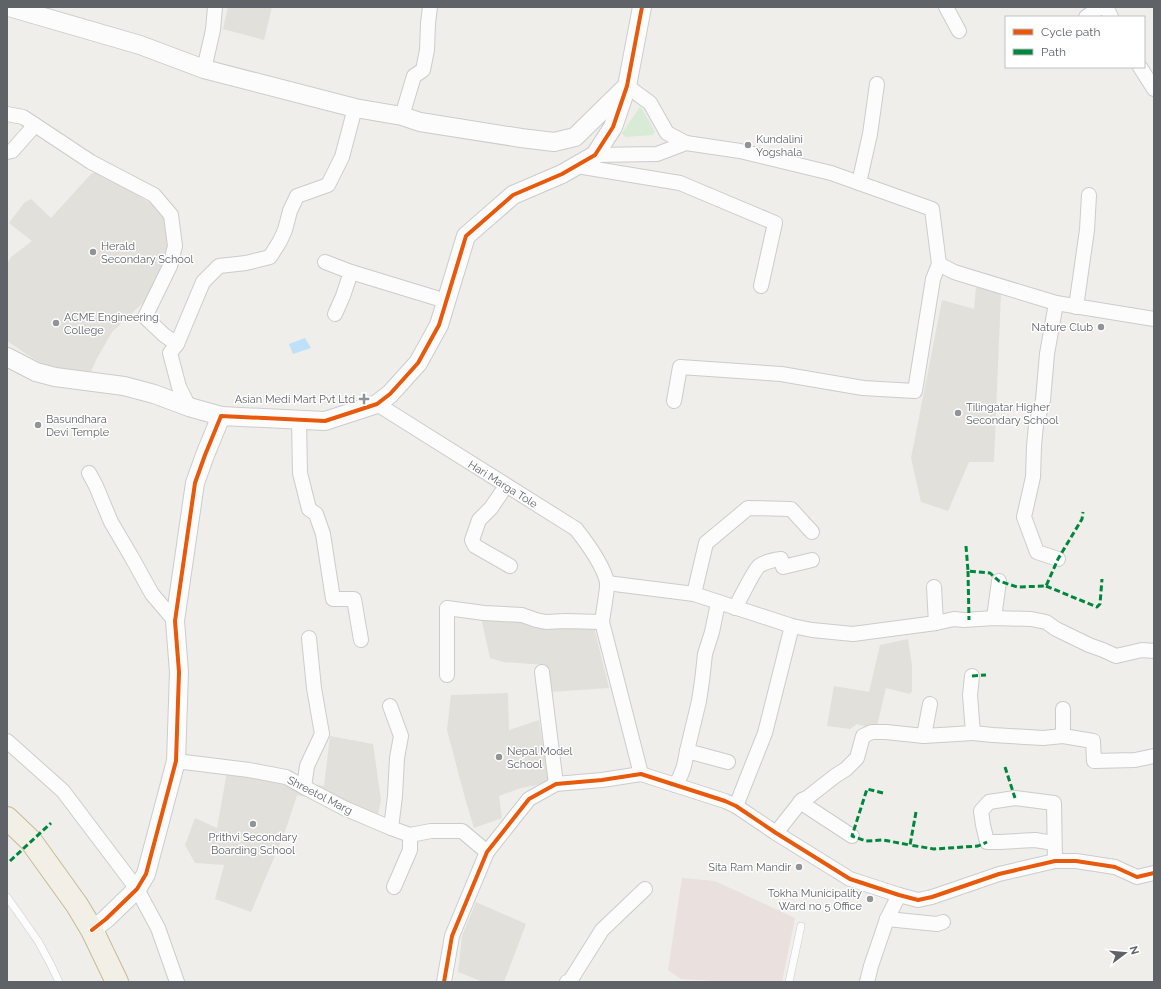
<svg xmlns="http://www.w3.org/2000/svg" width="1161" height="989" viewBox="0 0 1161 989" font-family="Raleway,sans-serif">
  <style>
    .education { fill: #e2e0da }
    .medical { fill: #eae0de }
    .green { fill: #d8ebd6 }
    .water { fill: #bfe0f9 }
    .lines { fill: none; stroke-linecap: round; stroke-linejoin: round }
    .service-casing { stroke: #cbcccc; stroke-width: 8 }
    .minor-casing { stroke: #cbcccc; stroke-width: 16 }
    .tertiary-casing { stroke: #cbcccc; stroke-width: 20 }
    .trunk-casing { stroke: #c8b996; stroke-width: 24 }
    .service { stroke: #fdfcfc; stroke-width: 7 }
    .minor { stroke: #fdfcfc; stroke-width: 14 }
    .tertiary { stroke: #fdfcfc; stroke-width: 18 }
    .trunk { stroke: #f2f0e6; stroke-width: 22 }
    .quiet { stroke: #00873e; stroke-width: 3; stroke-dasharray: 6 3; stroke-linecap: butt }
    .cycleway-casing { stroke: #fff; stroke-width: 6 }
    .cycleway { stroke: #e8590c; stroke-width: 4 }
    .poi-dot { fill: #919496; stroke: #fff; stroke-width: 1.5 }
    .labels { text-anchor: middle; stroke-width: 3; stroke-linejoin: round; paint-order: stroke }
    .poi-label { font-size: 11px; fill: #5f6368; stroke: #fff; text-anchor: start }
    .street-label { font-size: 11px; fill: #5f6368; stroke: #fff }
  </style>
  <rect width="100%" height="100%" fill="#efeeea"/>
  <g class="education">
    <path d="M228,7H272L264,40L223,29Z"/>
    <path d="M98,171L160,209L169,227L172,248L149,297L112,332L96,360L91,372H63L50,368L34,359L7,341V264L11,257L32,241L9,223L24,203L31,199L51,218L91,174Z"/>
    <path d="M976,287L1001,293L994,462H969L948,511L921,502L911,458L942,300L974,309Z"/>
    <path d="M481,617L511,618L534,628L593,623L609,688L549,692L546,665L503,662L490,658Z"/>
    <path d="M908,639L912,665V691L910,694L886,688L876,730L857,724L850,729L827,726L834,686L869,692L880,645Z"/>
    <path d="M508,693L509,730L539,720L549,783L521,788L499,796L502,818L474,828L465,798L447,730L451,695Z"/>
    <path d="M330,736L373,744L381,800L377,820L323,801L297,795L285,832L251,912L215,899L224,865L195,863L185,845L195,818L217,828L227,772L324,786Z"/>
    <path d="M476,902L526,924L504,982H483L458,972L462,936Z"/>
  </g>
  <path class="medical" d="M682,878L715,881L795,918L782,982H737L681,979L668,970Z"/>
  <path class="green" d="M640,107C646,114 650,123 655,132L652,135L625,137L622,133Z"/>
  <path class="water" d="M305,338L311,348L293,354L289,344Z"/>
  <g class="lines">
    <g class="service-casing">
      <g id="service">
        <path d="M7,897L38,941L51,965L59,982"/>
        <path d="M789,982L801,926"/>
      </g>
    </g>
    <g class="minor-casing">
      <g id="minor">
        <path d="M946,7L959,31"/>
        <path d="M1106,7L1111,17"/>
        <path d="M1086,17L1101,7"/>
        <path d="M1140,67L1154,89"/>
        <path d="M204,69L213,30L215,7"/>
        <path d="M627,86L650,103L667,133L686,143"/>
        <path d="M7,114L23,117L91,162L154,195L171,215L175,246L170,266L145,317L164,335L177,344"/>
        <path d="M402,116L414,76L423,70L427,50L428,23L430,7"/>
        <path d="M7,152L12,151L35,125"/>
        <path d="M595,155L657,154L686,143L740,151L831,173L932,209L939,264L954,272L1056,303L1154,319"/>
        <path d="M577,166L680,183L775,223L761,286"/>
        <path d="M859,183L870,134L877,84"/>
        <path d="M325,262L351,272L446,301"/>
        <path d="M1056,303L1047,354L1043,400L1036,425L1034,446L1033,477L1024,517L1037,552L1058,559"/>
        <path d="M1076,307L1087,230L1089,195"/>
        <path d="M335,314L343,296L351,272"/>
        <path d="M674,401L680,367L781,374L863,388L915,391L933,279L939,264"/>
        <path d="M377,404L576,529C587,543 603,564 607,582C608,588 603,613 602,622L565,621L546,622L536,620L522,615L484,613L447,608V675"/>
        <path d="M189,407L179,387L170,353L177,344L203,282L219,266L246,263L270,257L280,241L285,230L290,211L297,196L328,185L342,157L355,108"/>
        <path d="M299,420L300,473L309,509L316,514L323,534L333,599H354L361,640"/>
        <path d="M89,473L96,486L111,522L131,556L152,594L175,621"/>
        <path d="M506,486L491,508L479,520L472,540L475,546L510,566"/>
        <path d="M607,583L694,594L792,626L812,630L853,634L936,623L954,619L964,620L994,618L1031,619L1046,622L1056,629L1089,645L1103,650L1116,656L1142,650L1154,651"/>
        <path d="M934,587L936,623"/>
        <path d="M694,594L706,543L748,508L791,509L812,532"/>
        <path d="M718,603L712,632L705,654L702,681L699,701L687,751L728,762"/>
        <path d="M735,608C739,601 754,570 759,566C764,562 774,560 781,559L783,567L812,560"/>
        <path d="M994,618L999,581"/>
        <path d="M602,622L641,774"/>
        <path d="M542,672L556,784"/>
        <path d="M390,706L401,736L397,758L395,796L391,828"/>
        <path d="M973,733L993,735L1043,738L1063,736L1093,741L1094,761L1135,760L1154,756"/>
        <path d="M924,736L973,733L970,695L972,676"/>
        <path d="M1063,736V709"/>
        <path d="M7,741L63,791L137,889L158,928L177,982"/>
        <path d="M176,761L249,770L286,777L304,787L344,808L391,828L410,835L431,831H462L487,852"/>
        <path d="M675,785C683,774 685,763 687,751"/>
        <path d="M304,787L307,766L322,734L314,688L309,638"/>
        <path d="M800,802L852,836"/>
        <path d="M736,806L765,733L792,626"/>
        <path d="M776,833L802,800L807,798L835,776L846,769L857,758L863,736L872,732H886L924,736L930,704"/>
        <path d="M1054,843L1035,840L1000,842H987L983,825L981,811L989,802L1015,798L1054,803L1055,861"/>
        <path d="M394,887L410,850V835"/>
        <path d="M887,919L937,924L943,922"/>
        <path d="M444,982L452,936L487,852L529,799L556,784L602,780L641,774L725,801L736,806L776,833L850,879L899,895L918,900L932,897L999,874L1055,861H1076L1115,867L1137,877L1154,873"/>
        <path d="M567,982L570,981L602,930L645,889"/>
        <path d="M867,982L871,966L887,919L899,895"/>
      </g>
    </g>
    <g class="tertiary-casing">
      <g id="tertiary">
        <path d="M9,7L140,45L204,69L355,108L402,116L420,122L521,138L554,142L575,137L624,89"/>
        <path d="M7,357L36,372L55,377L124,386L154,394L189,407L221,416"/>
        <path d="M92,930L106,919L137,889L146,874L176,761L179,672L175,621L195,483L205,455L221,416L325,421L377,404L390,394L418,363L439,325L466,236L513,195L562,174L595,155L613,127L627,86L642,7"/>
      </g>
    </g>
    <g class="trunk-casing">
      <path id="trunk" d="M7,818L31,841L77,905L92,930L117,982"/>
    </g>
    <use href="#service" class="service"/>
    <use href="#minor" class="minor"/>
    <use href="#tertiary" class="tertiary"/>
    <use href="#trunk" class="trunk"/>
    <g class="quiet">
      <path d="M966,546L968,571L990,573L999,581L1017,587L1046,586L1058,559L1082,519L1083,512"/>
      <path d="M968,571L969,620"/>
      <path d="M1046,586L1097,607L1100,604L1102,579"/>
      <path d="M972,676L986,675"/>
      <path d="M1005,767L1015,798"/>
      <path d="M883,793L867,789L852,836L866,841L883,840L910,845"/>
      <path d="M916,812L910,845L934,849L978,846L987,842"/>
      <path d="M10,861L51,823"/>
    </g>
    <g class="cycleway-casing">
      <g id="cycleway">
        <path d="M92,930L106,919L137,889L146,874L176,761L179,672L175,621L195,483L205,455L221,416L325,421L377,404L390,394L418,363L439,325L466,236L513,195L562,174L595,155L613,127L627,86L642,7"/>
        <path d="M444,982L452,936L487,852L529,799L556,784L602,780L641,774L725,801L736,806L776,833L850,879L899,895L918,900L932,897L999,874L1055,861H1076L1115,867L1137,877L1154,873"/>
      </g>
    </g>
    <use href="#cycleway" class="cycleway"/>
  </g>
  <g class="poi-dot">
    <circle cx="748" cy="145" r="4"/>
    <circle cx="93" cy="252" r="4"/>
    <circle cx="56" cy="323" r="4"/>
    <circle cx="1101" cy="327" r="4"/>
    <path d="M362 393h4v4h4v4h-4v4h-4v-4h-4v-4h4z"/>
    <circle cx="958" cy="413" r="4"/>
    <circle cx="38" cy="425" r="4"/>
    <circle cx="499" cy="757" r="4"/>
    <circle cx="253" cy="824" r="4"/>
    <circle cx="799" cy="867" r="4"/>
    <circle cx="870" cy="899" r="4"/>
  </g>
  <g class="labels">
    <g class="poi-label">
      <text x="756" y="143">Kundalini<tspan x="756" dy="13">Yogshala</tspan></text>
      <text x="101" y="250">Herald<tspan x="101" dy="13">Secondary School</tspan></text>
      <text x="64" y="321">ACME Engineering<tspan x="64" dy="13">College</tspan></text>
      <text x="1093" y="331" text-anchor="end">Nature Club</text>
      <text x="355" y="403" text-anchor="end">Asian Medi Mart Pvt Ltd</text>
      <text x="966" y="411">Tilingatar Higher<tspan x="966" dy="13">Secondary School</tspan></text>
      <text x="46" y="423">Basundhara<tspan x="46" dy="13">Devi Temple</tspan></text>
      <text x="507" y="755">Nepal Model<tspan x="507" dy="13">School</tspan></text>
      <text x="253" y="841" text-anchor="middle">Prithvi Secondary<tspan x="253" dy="13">Boarding School</tspan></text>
      <text x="791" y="871" text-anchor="end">Sita Ram Mandir</text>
      <text x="862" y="897" text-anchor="end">Tokha Municipality<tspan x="862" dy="13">Ward no 5 Office</tspan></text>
    </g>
    <g class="street-label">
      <text transform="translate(503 484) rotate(32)" y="4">Hari Marga Tole</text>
      <text transform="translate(320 795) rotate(27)" y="4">Shreetol Marg</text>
    </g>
  </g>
  <rect width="1161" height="989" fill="none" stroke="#5f6368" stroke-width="16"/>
  <rect x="1005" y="16" width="140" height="52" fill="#ffffff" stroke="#bfc1c3"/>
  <rect x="1013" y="29" width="20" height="6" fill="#e8590c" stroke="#bfc1c3"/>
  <text x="1041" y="36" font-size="12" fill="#5f6368">Cycle path</text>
  <rect x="1013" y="49" width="20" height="6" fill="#00873e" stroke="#bfc1c3"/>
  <text x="1041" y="56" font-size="12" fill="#5f6368">Path</text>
  <g transform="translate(1125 953) rotate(74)" stroke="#ffffff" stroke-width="3" paint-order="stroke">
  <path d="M0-3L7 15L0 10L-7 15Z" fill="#5f6368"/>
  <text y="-6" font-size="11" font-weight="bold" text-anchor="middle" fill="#5f6368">N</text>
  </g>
</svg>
